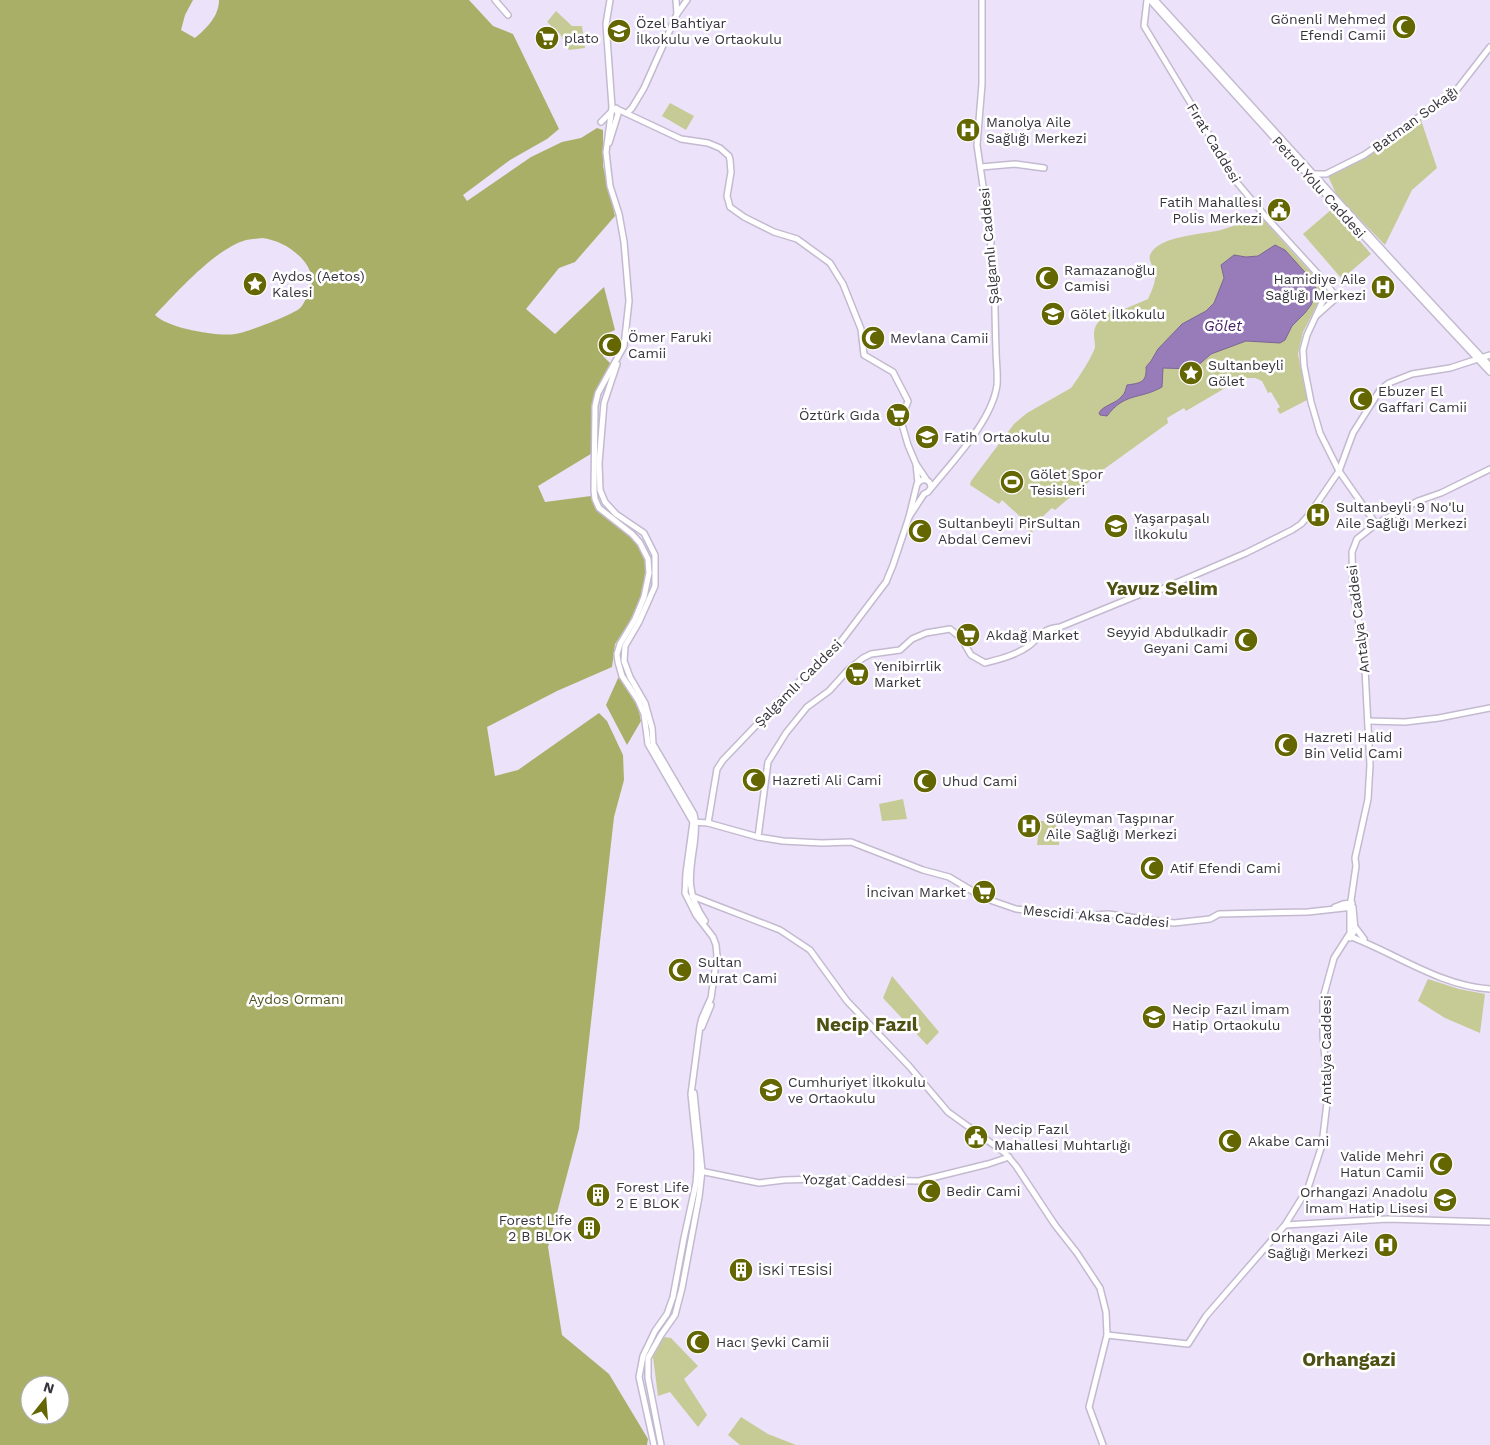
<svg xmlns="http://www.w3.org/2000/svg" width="1490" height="1445" viewBox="0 0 1490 1445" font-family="'Work Sans',sans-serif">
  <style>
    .green { fill: #c6cb96 }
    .forest { fill: #aaaf68; fill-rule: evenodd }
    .water { fill: #987cb9; stroke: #7b6694 }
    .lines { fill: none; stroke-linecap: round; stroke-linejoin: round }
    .secondary-casing { stroke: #c4bad0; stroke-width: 8 }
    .secondary { stroke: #fff; stroke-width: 5 }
    .labels { text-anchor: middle; stroke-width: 5; stroke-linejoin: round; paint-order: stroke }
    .poi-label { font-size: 14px; fill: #38343d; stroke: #fff; text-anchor: start }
    .street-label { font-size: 14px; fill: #38343d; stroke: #fff }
    .park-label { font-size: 14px; fill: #52541f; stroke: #fff }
    .water-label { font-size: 15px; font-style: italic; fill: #47216a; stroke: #fff }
    .district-label { font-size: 19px; font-weight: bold; fill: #4e5014; stroke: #fff }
  </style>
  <rect width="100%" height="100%" fill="#ece2f9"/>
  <g class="green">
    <path d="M556,11L572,26H582L585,48L569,50L560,34L547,22Z"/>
    <path d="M670,103L694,116L686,130L662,116Z"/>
    <path d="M1420,117L1437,168L1412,190L1385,245L1337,196L1328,176L1372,152Z"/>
    <path d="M1332,209L1371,254L1342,279L1303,234Z"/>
    <path d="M1261,217L1315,277L1320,288L1321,297L1303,332L1298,354L1307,400L1280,414L1277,409L1280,407L1271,392L1268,393L1262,381L1255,378H1245L1232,384L1186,411L1184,408L1167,418L1168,423L1100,472L1055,510L1052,508L1039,520L1042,523L1032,532H1030L1021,524L1025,521L1002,500L999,504L970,485L971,481L1014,424L1027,413L1071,388C1076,382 1094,354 1095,347C1095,343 1094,338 1094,335C1094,322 1103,318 1112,311L1115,313L1148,299C1152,290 1156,283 1155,273C1154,267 1148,261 1150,255C1157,236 1204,234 1221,230C1234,226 1248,221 1261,217Z"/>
    <path d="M903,799L907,819L882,821L879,804Z"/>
    <path d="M1040,821H1044L1049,825L1055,824L1059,831V845H1037Z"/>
    <path d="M892,976L939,1032L927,1045L883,998Z"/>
    <path d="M1428,979L1459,989L1485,994L1480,1033L1445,1018L1418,1001Z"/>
    <path d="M664,1337L671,1338L698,1366L684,1379L707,1415L698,1427L670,1392L658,1396L653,1357Z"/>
    <path d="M741,1417L768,1434L796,1445H740L728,1435Z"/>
  </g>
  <g class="forest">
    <path d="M0,0H193L185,15L181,30L195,38C207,28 219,16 219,0H469L493,26L513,34L559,129L547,139L510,160L463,195L467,201L531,157L562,142L581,138L597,128L603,130V166L615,216L575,262L559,268L526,309L555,334L604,287L615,330L602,336L603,356L611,364L596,395L594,452L538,486L545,502L591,496L596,505L633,536L646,563L643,593L629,623L615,644L612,667L557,691L487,727L495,776L518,770L599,713L607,721L623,755L624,780L614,817L579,1129L548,1247L562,1335L609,1374L648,1439L647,1445H0ZM262,238C278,240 293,248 304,261C314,274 314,286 306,299C304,302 302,307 299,309C289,316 248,332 235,334C218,337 167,328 155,315C177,292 215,249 246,240C251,239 257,239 262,238ZM30,1385H60V1415H30Z"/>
    <path d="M619,676L638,707L641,721L627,745L606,705Z"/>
  </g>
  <path class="water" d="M1275,245L1285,250L1312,280L1316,288V294L1311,305L1305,313L1292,326L1285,340L1280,343L1246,341L1211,354L1194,369L1163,368L1162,387C1139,400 1125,392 1107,416L1100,415L1099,413C1103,405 1116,404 1122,396C1125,394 1126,388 1127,385C1140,383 1147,383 1146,367L1151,361L1158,349L1182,324L1206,311L1214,303L1224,278L1221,265L1234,255L1246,257L1258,256Z"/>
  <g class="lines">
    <g class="secondary-casing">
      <g id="secondary">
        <path d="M495,0L508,15"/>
        <path d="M610,0L606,24L612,107L606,152L610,186L619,214L624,242L629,301L624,346L598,393L595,406L594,491L595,499L599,508L632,534L640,543L648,559L649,573L644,597L635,619L620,644L617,654L618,662L622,676L638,700L644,714L648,744L693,822L686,873L685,893L696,915L713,937L716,945L717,956L711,998L702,1018L700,1026L691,1094L697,1152V1170L696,1183L684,1238L673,1297L667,1314L655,1331L643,1356L639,1377L654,1445"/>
        <path d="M1147,0L1144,26L1205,127L1229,173L1266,217L1318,274L1335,295L1334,300L1316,316"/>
        <path d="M1150,0C1262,125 1375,250 1490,372"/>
        <path d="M1155,0C1267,122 1377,246 1490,366"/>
        <path d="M677,14L687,0"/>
        <path d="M627,113L632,108L644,88L677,14L676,0"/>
        <path d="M601,122L613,110L617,109L681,139L708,143L720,148L729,156L730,160L731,172L727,196L730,207L744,217L774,232L797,239L830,263L843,284L861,329L864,355L893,372L908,401L901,421L908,445L916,464L926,479"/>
        <path d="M609,143L618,114L616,108"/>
        <path d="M981,167L1015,164L1044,168"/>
        <path d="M1315,174H1326L1364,155L1455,92L1490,47"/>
        <path d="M1319,279L1323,287L1325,296L1307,335L1303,350L1304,366L1311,402L1320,433L1339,471L1376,524"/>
        <path d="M617,364L604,403L599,463L600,490L605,502L616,514L644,533L655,555V586L639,622L625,646L624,661L630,677L645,703L652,728L653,744L694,814C697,825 695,834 694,845C689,877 686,893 705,921"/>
        <path d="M916,464L918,483"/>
        <path d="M909,517L924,494L928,492C950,464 992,422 997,385C998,373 996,362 996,350C995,324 995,297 994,270L990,257L991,241L977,145L982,84V0"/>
        <path d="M1368,721L1405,722L1439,718L1490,708"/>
        <path d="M693,822L708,823L758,837L783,841L822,843L851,842L923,870L949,877L984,898L1016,909L1079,916L1108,914L1174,923L1210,919L1219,914L1308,912L1353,907"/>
        <path d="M708,823L717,769L723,760L789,691L836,648L886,582L893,565L909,517L917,484C922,477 930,479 931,487"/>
        <path d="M758,837L768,762L786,733L807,707L829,691L848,670L863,658L871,654L900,650L912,639L926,633L950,629L961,638L971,655L985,663C1000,659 1017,655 1030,645C1042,635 1042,629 1060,627L1141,594L1162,589L1246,553L1292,530L1301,524L1309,515L1339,471L1353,433L1380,390L1389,383L1412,374L1450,368L1490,355"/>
        <path d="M692,896L780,930L810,950L847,1001L909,1066L948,1112L1005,1153L1016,1166L1055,1225L1077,1253L1100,1288L1106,1312L1107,1335L1089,1407L1103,1445"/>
        <path d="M1335,907L1343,904L1352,903"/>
        <path d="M1355,927L1364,939"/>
        <path d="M1349,936C1395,953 1440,986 1490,989"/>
        <path d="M1350,938L1355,930L1353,908"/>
        <path d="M702,1027L711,1005"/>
        <path d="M700,1171L759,1183L784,1180L818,1179L919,1181L988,1164L1009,1157"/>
        <path d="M1285,1225L1388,1219L1490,1222"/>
        <path d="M1107,1335L1188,1344L1206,1316L1285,1225L1308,1188L1322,1145L1328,1094L1323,1036V998L1334,958L1350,933V907L1356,866L1355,858L1368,799L1370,765L1364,650L1353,592L1352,552L1357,539L1376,524L1418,501L1441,493L1490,469"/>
        <path d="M661,1445L648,1378V1358L661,1335L675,1315L682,1288L699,1197L702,1171L694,1093"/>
      </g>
    </g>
    <use href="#secondary" class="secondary"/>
  </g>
  <defs>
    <g id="mosque-disc" transform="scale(1.25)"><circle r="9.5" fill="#636601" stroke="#fff"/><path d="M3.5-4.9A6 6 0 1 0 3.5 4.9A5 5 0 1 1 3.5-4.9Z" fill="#fff"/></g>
    <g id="school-disc" transform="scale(1.25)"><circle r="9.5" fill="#636601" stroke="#fff"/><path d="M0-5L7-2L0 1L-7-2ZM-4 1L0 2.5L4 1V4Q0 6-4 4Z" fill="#fff"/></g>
    <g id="supermarket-disc" transform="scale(1.25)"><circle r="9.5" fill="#636601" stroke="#fff"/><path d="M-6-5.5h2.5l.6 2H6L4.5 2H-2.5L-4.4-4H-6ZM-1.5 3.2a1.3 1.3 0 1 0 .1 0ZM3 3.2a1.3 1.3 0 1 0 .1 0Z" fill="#fff"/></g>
    <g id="hospital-disc" transform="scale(1.25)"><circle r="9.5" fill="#636601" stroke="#fff"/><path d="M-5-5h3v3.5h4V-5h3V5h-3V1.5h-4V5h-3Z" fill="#fff"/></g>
    <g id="civic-disc" transform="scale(1.25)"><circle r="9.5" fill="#636601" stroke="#fff"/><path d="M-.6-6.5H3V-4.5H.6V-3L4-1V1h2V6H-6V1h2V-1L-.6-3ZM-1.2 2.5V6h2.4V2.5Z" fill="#fff"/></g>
    <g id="sight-disc" transform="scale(1.25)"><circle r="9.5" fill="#636601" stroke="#fff"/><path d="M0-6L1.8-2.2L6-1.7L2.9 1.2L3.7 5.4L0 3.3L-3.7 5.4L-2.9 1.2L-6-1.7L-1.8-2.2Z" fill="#fff"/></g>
    <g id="stadium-disc" transform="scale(1.25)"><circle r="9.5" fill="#636601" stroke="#fff"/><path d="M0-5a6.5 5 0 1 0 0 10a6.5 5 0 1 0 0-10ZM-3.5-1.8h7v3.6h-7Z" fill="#fff"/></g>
    <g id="building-disc" transform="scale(1.25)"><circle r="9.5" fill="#636601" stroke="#fff"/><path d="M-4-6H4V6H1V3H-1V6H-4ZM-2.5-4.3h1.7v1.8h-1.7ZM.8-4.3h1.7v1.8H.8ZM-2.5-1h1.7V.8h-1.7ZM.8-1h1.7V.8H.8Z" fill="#fff"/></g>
  </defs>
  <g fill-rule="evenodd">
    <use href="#mosque-disc" x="1404" y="27"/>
    <use href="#school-disc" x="619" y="31"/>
    <use href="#supermarket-disc" x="547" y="38"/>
    <use href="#hospital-disc" x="968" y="130"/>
    <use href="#civic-disc" x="1279" y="210"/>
    <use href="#mosque-disc" x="1047" y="278"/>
    <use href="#sight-disc" x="255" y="284"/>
    <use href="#hospital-disc" x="1383" y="287"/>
    <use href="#school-disc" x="1053" y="314"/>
    <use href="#mosque-disc" x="873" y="338"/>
    <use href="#mosque-disc" x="610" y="345"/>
    <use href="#sight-disc" x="1191" y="373"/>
    <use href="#mosque-disc" x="1361" y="399"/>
    <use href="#supermarket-disc" x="898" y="415"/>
    <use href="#school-disc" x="927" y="437"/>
    <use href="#stadium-disc" x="1012" y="482"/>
    <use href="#hospital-disc" x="1318" y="515"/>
    <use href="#school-disc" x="1116" y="526"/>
    <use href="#mosque-disc" x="920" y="531"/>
    <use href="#supermarket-disc" x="968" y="635"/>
    <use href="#mosque-disc" x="1246" y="640"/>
    <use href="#supermarket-disc" x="857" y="674"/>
    <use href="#mosque-disc" x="1286" y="745"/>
    <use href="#mosque-disc" x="754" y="780"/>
    <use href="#mosque-disc" x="925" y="781"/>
    <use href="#hospital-disc" x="1029" y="826"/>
    <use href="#mosque-disc" x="1152" y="868"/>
    <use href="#supermarket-disc" x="984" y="892"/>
    <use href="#mosque-disc" x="680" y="970"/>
    <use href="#school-disc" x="1154" y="1017"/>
    <use href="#school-disc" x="771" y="1090"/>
    <use href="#civic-disc" x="976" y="1137"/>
    <use href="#mosque-disc" x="1230" y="1141"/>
    <use href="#mosque-disc" x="1441" y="1164"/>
    <use href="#mosque-disc" x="929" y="1191"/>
    <use href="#building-disc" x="598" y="1195"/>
    <use href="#school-disc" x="1445" y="1200"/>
    <use href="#building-disc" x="589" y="1228"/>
    <use href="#hospital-disc" x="1386" y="1245"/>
    <use href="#building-disc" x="741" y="1270"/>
    <use href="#mosque-disc" x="698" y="1342"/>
  </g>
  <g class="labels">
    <g class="poi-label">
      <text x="1386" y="24" text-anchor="end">Gönenli Mehmed<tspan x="1386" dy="16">Efendi Camii</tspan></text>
      <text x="636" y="28">Özel Bahtiyar<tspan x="636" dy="16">İlkokulu ve Ortaokulu</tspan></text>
      <text x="564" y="43">plato</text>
      <text x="986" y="127">Manolya Aile<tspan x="986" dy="16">Sağlığı Merkezi</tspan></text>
      <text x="1262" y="207" text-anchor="end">Fatih Mahallesi<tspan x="1262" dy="16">Polis Merkezi</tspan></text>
      <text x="1064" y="275">Ramazanoğlu<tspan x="1064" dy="16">Camisi</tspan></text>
      <text x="272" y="281">Aydos (Aetos)<tspan x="272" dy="16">Kalesi</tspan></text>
      <text x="1366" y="284" text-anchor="end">Hamidiye Aile<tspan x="1366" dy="16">Sağlığı Merkezi</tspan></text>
      <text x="1070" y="319">Gölet İlkokulu</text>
      <text x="628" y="342">Ömer Faruki<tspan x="628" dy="16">Camii</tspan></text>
      <text x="890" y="343">Mevlana Camii</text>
      <text x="1208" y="370">Sultanbeyli<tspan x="1208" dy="16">Gölet</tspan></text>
      <text x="1378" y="396">Ebuzer El<tspan x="1378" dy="16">Gaffari Camii</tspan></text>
      <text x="880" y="420" text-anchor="end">Öztürk Gıda</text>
      <text x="944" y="442">Fatih Ortaokulu</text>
      <text x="1030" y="479">Gölet Spor<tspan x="1030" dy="16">Tesisleri</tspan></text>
      <text x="1336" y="512">Sultanbeyli 9 No'lu<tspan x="1336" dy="16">Aile Sağlığı Merkezi</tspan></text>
      <text x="1134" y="523">Yaşarpaşalı<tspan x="1134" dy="16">İlkokulu</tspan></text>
      <text x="938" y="528">Sultanbeyli PirSultan<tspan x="938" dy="16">Abdal Cemevi</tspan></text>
      <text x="1228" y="637" text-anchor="end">Seyyid Abdulkadir<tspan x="1228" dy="16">Geyani Cami</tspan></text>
      <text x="986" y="640">Akdağ Market</text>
      <text x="874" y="671">Yenibirrlik<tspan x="874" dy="16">Market</tspan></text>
      <text x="1304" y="742">Hazreti Halid<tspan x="1304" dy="16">Bin Velid Cami</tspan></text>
      <text x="772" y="785">Hazreti Ali Cami</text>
      <text x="942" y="786">Uhud Cami</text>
      <text x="1046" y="823">Süleyman Taşpınar<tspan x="1046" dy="16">Aile Sağlığı Merkezi</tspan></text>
      <text x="1170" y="873">Atif Efendi Cami</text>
      <text x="966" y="897" text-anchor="end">İncivan Market</text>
      <text x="698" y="967">Sultan<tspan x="698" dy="16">Murat Cami</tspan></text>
      <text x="1172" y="1014">Necip Fazıl İmam<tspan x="1172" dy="16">Hatip Ortaokulu</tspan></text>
      <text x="788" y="1087">Cumhuriyet İlkokulu<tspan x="788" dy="16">ve Ortaokulu</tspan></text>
      <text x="994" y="1134">Necip Fazıl<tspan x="994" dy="16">Mahallesi Muhtarlığı</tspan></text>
      <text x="1248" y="1146">Akabe Cami</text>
      <text x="1424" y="1161" text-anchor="end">Valide Mehri<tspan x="1424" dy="16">Hatun Camii</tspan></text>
      <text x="616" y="1192">Forest Life<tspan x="616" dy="16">2 E BLOK</tspan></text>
      <text x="946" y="1196">Bedir Cami</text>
      <text x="1428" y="1197" text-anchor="end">Orhangazi Anadolu<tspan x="1428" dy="16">İmam Hatip Lisesi</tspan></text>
      <text x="572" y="1225" text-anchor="end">Forest Life<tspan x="572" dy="16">2 B BLOK</tspan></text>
      <text x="1368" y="1242" text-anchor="end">Orhangazi Aile<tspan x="1368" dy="16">Sağlığı Merkezi</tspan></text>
      <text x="758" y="1275">İSKİ TESİSİ</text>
      <text x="716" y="1347">Hacı Şevki Camii</text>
    </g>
    <g class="street-label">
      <text transform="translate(1415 119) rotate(-36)" y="5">Batman Sokağı</text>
      <text transform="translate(1214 143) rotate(59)" y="5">Fırat Caddesi</text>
      <text transform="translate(1319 187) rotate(48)" y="5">Petrol Yolu Caddesi</text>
      <text transform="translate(989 246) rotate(-95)" y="5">Şalgamlı Caddesi</text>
      <text transform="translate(1358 619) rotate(-97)" y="5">Antalya Caddesi</text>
      <text transform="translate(798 683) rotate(-45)" y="5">Şalgamlı Caddesi</text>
      <text transform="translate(1096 916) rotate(5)" y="5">Mescidi Aksa Caddesi</text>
      <text transform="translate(1326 1050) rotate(-90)" y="5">Antalya Caddesi</text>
      <text transform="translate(854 1180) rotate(1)" y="5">Yozgat Caddesi</text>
    </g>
    <g class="park-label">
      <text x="296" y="1004">Aydos Ormanı</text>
    </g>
    <g class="water-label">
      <text x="1223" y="331">Gölet</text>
    </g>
    <g class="district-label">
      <text x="1162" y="595">Yavuz Selim</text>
      <text x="867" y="1031">Necip Fazıl</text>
      <text x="1349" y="1366">Orhangazi</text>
    </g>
  </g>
  <g transform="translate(45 1400) rotate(17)"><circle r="24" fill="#ffffff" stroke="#afaeb1"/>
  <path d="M0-4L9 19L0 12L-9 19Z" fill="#636601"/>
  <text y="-8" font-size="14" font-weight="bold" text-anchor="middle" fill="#38343d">N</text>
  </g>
</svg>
